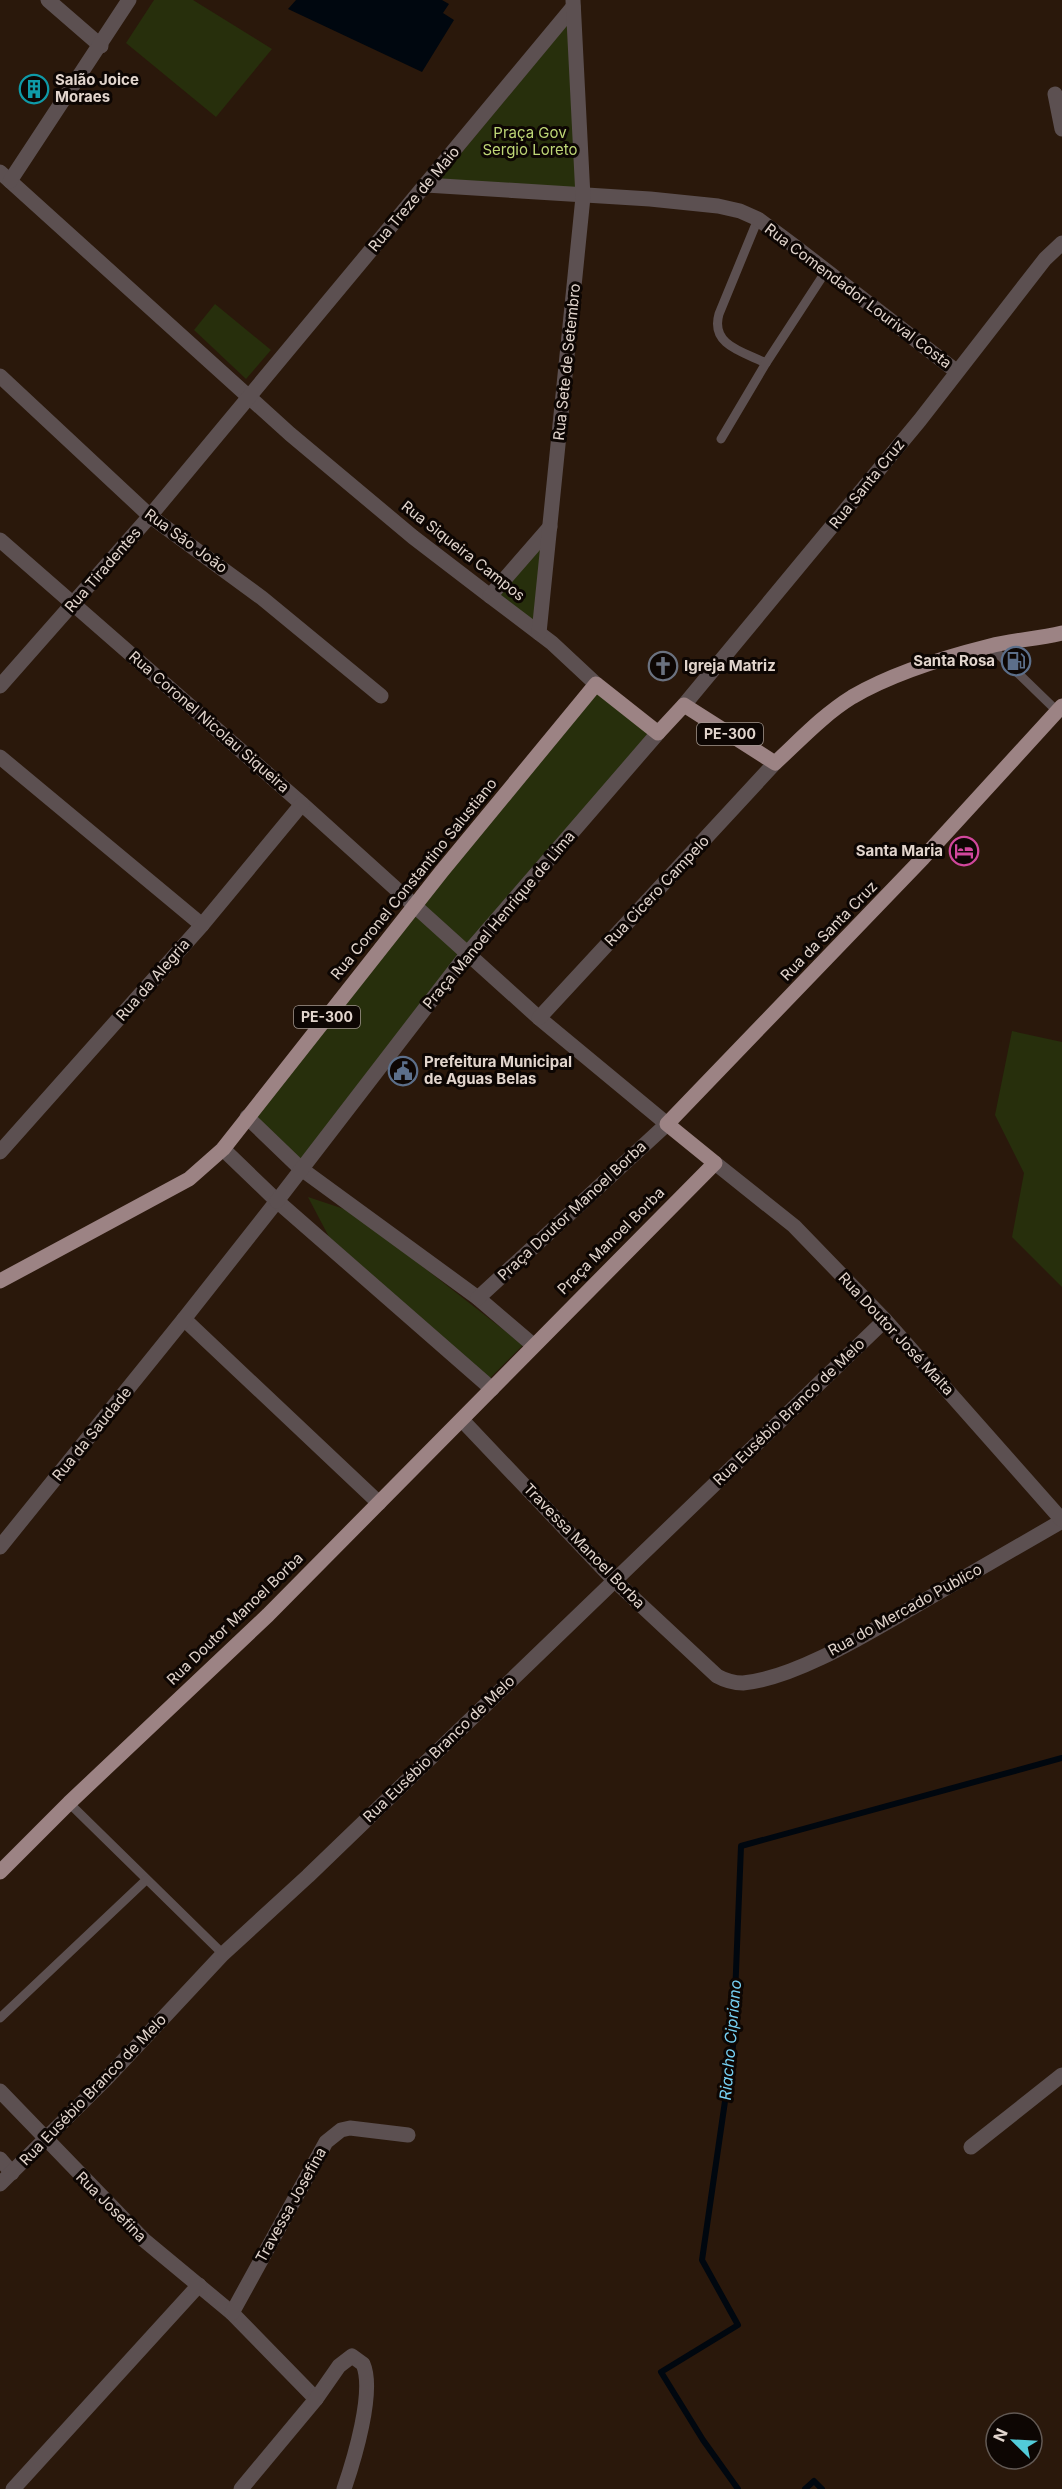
<svg xmlns="http://www.w3.org/2000/svg" width="1062" height="2489" viewBox="0 0 1062 2489" font-family="Inter,sans-serif">
  <style>
    .green { fill: #272f0c }
    .water { fill: #00070f }
    .lines { fill: none; stroke-linecap: round; stroke-linejoin: round }
    .stream { stroke: #00070f; stroke-width: 6 }
    .service { stroke: #5c5051; stroke-width: 9 }
    .minor { stroke: #5c5051; stroke-width: 15 }
    .tertiary { stroke: #5c5051; stroke-width: 15 }
    .primary { stroke: #9c8384; stroke-width: 15 }
    .labels { text-anchor: middle; stroke-width: 6; stroke-linejoin: round; paint-order: stroke }
    .shield { fill: #0d0603; stroke: #a29790; stroke-width: 1.5 }
    .shield-label { font-size: 14px; font-weight: bold; fill: #e2d5cd }
    .poi-label { font-size: 15px; font-weight: bold; fill: #e2d5cd; stroke: #0d0603; text-anchor: start }
    .park-label { font-size: 15px; fill: #bed676; stroke: #0d0603 }
    .street-label { font-size: 15px; fill: #e2d5cd; stroke: #0d0603 }
    .water-label { font-size: 16px; font-style: italic; fill: #76d0f3; stroke: #0d0603 }
  </style>
  <rect width="100%" height="100%" fill="#2a180b"/>
  <g class="green">
    <path d="M154,0H193L272,49L216,117L126,43Z"/>
    <path d="M567,25L578,189L439,180Z"/>
    <path d="M215,304L271,350L246,379L194,330Z"/>
    <path d="M543,543L535,624L499,596Z"/>
    <path d="M596,691L650,733L466,946L423,905Z"/>
    <path d="M415,909L460,955L301,1161L255,1118Z"/>
    <path d="M1012,1031L1062,1042V1287L1012,1237L1024,1173L995,1115Z"/>
    <path d="M308,1197L353,1212L523,1345L490,1378L329,1237Z"/>
  </g>
  <path class="water" d="M296,0H442L449,4L443,13L454,20L422,72L288,9Z"/>
  <g class="lines">
    <g class="stream">
      <path d="M738,2489L703,2440L661,2372L738,2325L702,2260L733,2046L741,1846L1062,1758"/>
      <path d="M805,2489L814,2481L822,2489"/>
    </g>
    <g class="service">
      <path d="M758,219L719,314C710,345 743,352 766,363"/>
      <path d="M721,439L766,363L826,271"/>
      <path d="M990,646L1057,711"/>
      <path d="M69,1803L223,1954"/>
      <path d="M0,2018L146,1880"/>
    </g>
    <g class="minor">
      <path d="M48,0L101,46"/>
      <path d="M1055,94L1062,129"/>
      <path d="M0,172L290,434L413,537L490,596"/>
      <path d="M10,181L129,0"/>
      <path d="M426,185L650,199L718,206L740,211L758,219L793,245L956,371"/>
      <path d="M0,376L150,516L262,598L381,696"/>
      <path d="M0,540L302,804L539,1018L667,1124"/>
      <path d="M0,686L150,516L573,7"/>
      <path d="M684,705L920,420L1045,259L1062,243"/>
      <path d="M0,757L202,925"/>
      <path d="M539,1018L775,763"/>
      <path d="M0,1152L202,925L302,804"/>
      <path d="M184,1319L379,1503"/>
      <path d="M462,1420L613,1579L717,1676C726,1681 733,1683 743,1683C796,1678 868,1633 915,1606C964,1578 1013,1549 1062,1521"/>
      <path d="M0,1547L184,1319L277,1201"/>
      <path d="M0,2091L144,2240L232,2313L316,2399"/>
      <path d="M971,2147L1062,2075"/>
      <path d="M0,2159L12,2173"/>
      <path d="M0,2184L107,2078L223,1954L308,1876L885,1320"/>
      <path d="M232,2313L326,2142L341,2130L350,2128L408,2135"/>
      <path d="M13,2489L199,2285"/>
      <path d="M241,2489L316,2399L339,2366L352,2356L363,2364C375,2391 354,2460 344,2489"/>
    </g>
    <g class="tertiary">
      <path d="M550,527L490,596L552,643L596,684"/>
      <path d="M539,633L583,197L573,0"/>
      <path d="M247,1117L300,1168L478,1298L533,1345"/>
      <path d="M223,1149L277,1201L492,1389"/>
      <path d="M715,1163L794,1226L885,1320L1062,1520"/>
      <path d="M277,1201L467,954L658,733"/>
      <path d="M478,1298L667,1124"/>
    </g>
    <g class="primary">
      <path d="M0,1281L189,1179L223,1149L442,871L596,684L658,733L684,705L775,763C800,740 823,715 852,697C891,674 946,657 990,646C1013,640 1038,639 1062,633"/>
      <path d="M0,1872L69,1803L268,1615L715,1163L667,1124L923,858L1062,706"/>
    </g>
  </g>
  <defs>
    <g id="building-ring" transform="scale(1.5)"><circle r="9.5" fill="#0d0603" stroke="#0f9aa8" stroke-width="1.5"/><path d="M-4-6H4V6H1V3H-1V6H-4ZM-2.5-4.3h1.7v1.8h-1.7ZM.8-4.3h1.7v1.8H.8ZM-2.5-1h1.7V.8h-1.7ZM.8-1h1.7V.8H.8Z" fill="#0f9aa8"/></g>
    <g id="fuel-ring" transform="scale(1.5)"><circle r="9.5" fill="#0d0603" stroke="#5c6f8a" stroke-width="1.5"/><path d="M-5.5-6h7V0h2V4h1.3V-2.5L3-4.5l.8-.8L6-3V5H2.5V1h-1V6h-7ZM-4.2-4.7v3.2H.2V-4.7Z" fill="#5c6f8a"/></g>
    <g id="church-ring" transform="scale(1.5)"><circle r="9.5" fill="#0d0603" stroke="#6b7280" stroke-width="1.5"/><path d="M-1.2-6h2.4v3.5h3.3v2.4h-3.3V6h-2.4V-.1h-3.3v-2.4h3.3Z" fill="#6b7280"/></g>
    <g id="hotel-ring" transform="scale(1.5)"><circle r="9.5" fill="#0d0603" stroke="#d1479c" stroke-width="1.5"/><path d="M-6-4.5h1.5V1H6V5H4.5V3h-9V5H-6ZM-4 0a1.8 1.8 0 1 1 3.6 0ZM.5 0V-2.5h3Q6-2.5 6 0Z" fill="#d1479c"/></g>
    <g id="civic-ring" transform="scale(1.5)"><circle r="9.5" fill="#0d0603" stroke="#5c6f8a" stroke-width="1.5"/><path d="M-.6-6.5H3V-4.5H.6V-3L4-1V1h2V6H-6V1h2V-1L-.6-3ZM-1.2 2.5V6h2.4V2.5Z" fill="#5c6f8a"/></g>
  </defs>
  <g fill-rule="evenodd">
    <use href="#building-ring" x="34" y="89"/>
    <use href="#fuel-ring" x="1016" y="661"/>
    <use href="#church-ring" x="663" y="666"/>
    <use href="#hotel-ring" x="964" y="851"/>
    <use href="#civic-ring" x="403" y="1071"/>
  </g>
  <g class="labels">
    <g class="shield">
      <rect x="697" y="723" width="66" height="22" rx="4.5"/>
      <rect x="294" y="1006" width="66" height="22" rx="4.5"/>
    </g>
    <g class="shield-label">
      <text x="730" y="739">PE-300</text>
      <text x="327" y="1022">PE-300</text>
    </g>
    <g class="poi-label">
      <text x="55" y="85">Salão Joice<tspan x="55" dy="17">Moraes</tspan></text>
      <text x="995" y="666" text-anchor="end">Santa Rosa</text>
      <text x="684" y="671">Igreja Matriz</text>
      <text x="943" y="856" text-anchor="end">Santa Maria</text>
      <text x="424" y="1067">Prefeitura Municipal<tspan x="424" dy="17">de Aguas Belas</tspan></text>
    </g>
    <g class="park-label">
      <text x="530" y="138">Praça Gov<tspan x="530" dy="17">Sergio Loreto</tspan></text>
    </g>
    <g class="street-label">
      <text transform="translate(414 199) rotate(-50)" y="5">Rua Treze de Maio</text>
      <text transform="translate(858 296) rotate(37)" y="5">Rua Comendador Lourival Costa</text>
      <text transform="translate(567 362) rotate(-84)" y="5">Rua Sete de Setembro</text>
      <text transform="translate(867 484) rotate(-51)" y="5">Rua Santa Cruz</text>
      <text transform="translate(186 541) rotate(36)" y="5">Rua São João</text>
      <text transform="translate(463 551) rotate(38)" y="5">Rua Siqueira Campos</text>
      <text transform="translate(103 570) rotate(-49)" y="5">Rua Tiradentes</text>
      <text transform="translate(209 722) rotate(41)" y="5">Rua Coronel Nicolau Siqueira</text>
      <text transform="translate(414 879) rotate(-51)" y="5">Rua Coronel Constantino Salustiano</text>
      <text transform="translate(657 891) rotate(-47)" y="5">Rua Cicero Campelo</text>
      <text transform="translate(499 920) rotate(-50)" y="5">Praça Manoel Henrique de Lima</text>
      <text transform="translate(829 931) rotate(-46)" y="5">Rua da Santa Cruz</text>
      <text transform="translate(153 980) rotate(-49)" y="5">Rua da Alegria</text>
      <text transform="translate(572 1211) rotate(-43)" y="5">Praça Doutor Manoel Borba</text>
      <text transform="translate(611 1241) rotate(-45)" y="5">Praça Manoel Borba</text>
      <text transform="translate(896 1334) rotate(47)" y="5">Rua Doutor José Malta</text>
      <text transform="translate(789 1412) rotate(-44)" y="5">Rua Eusébio Branco de Melo</text>
      <text transform="translate(92 1434) rotate(-51)" y="5">Rua da Saudade</text>
      <text transform="translate(584 1546) rotate(46)" y="5">Travessa Manoel Borba</text>
      <text transform="translate(905 1610) rotate(-29)" y="5">Rua do Mercado Publico</text>
      <text transform="translate(235 1619) rotate(-44)" y="5">Rua Doutor Manoel Borba</text>
      <text transform="translate(439 1749) rotate(-44)" y="5">Rua Eusébio Branco de Melo</text>
      <text transform="translate(93 2090) rotate(-46)" y="5">Rua Eusébio Branco de Melo</text>
      <text transform="translate(291 2205) rotate(-61)" y="5">Travessa Josefina</text>
      <text transform="translate(111 2207) rotate(45)" y="5">Rua Josefina</text>
    </g>
    <g class="water-label">
      <text transform="translate(730 2040) rotate(-85)" y="6">Riacho Cipriano</text>
    </g>
  </g>
  <g transform="translate(1014 2441) rotate(294)"><circle r="28" fill="#0d0603" stroke="#625954" stroke-width="1.5"/>
  <path d="M0-4.5L10 22L0 15L-10 22Z" fill="#52cbd9"/>
  <text y="-9" font-size="16" font-weight="bold" text-anchor="middle" fill="#e2d5cd">N</text>
  </g>
</svg>
